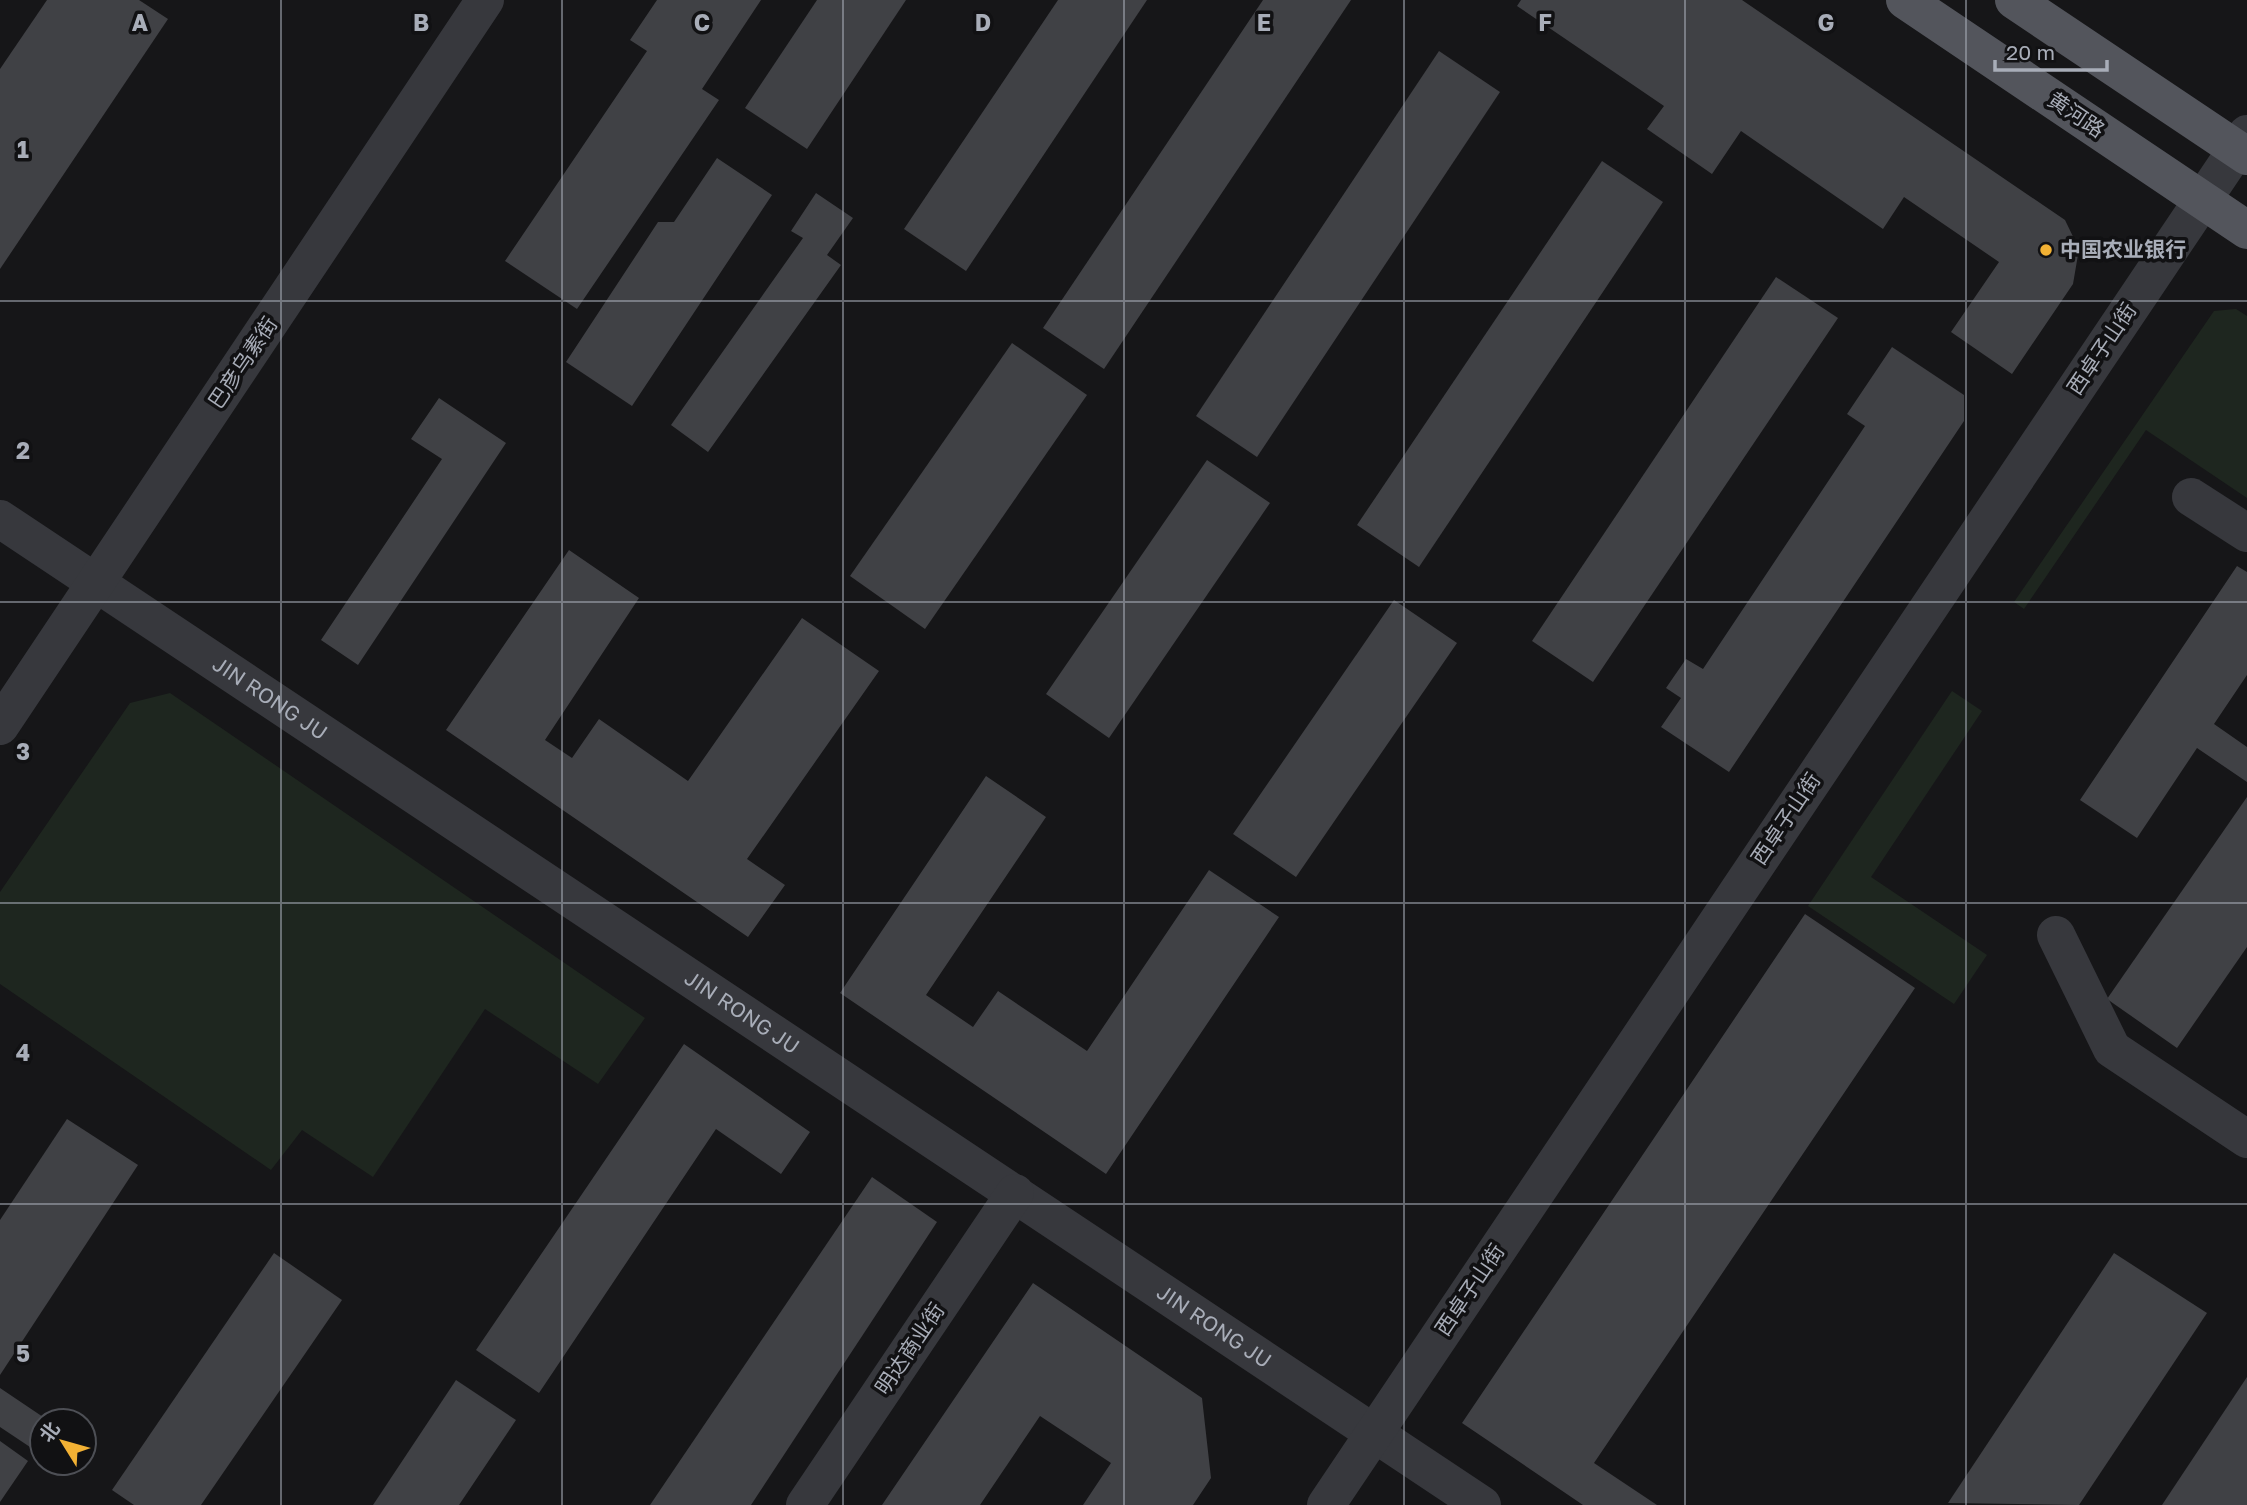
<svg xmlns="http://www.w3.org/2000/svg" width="2247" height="1505" viewBox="0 0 2247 1505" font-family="'Golos Text','Noto Sans SC',sans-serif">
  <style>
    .green { fill: #1e261f }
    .building { fill: #404145 }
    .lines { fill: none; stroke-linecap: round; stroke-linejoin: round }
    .minor { stroke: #37383d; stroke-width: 38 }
    .major { stroke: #53555c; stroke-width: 38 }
    .grid { fill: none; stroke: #a8adb8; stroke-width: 2; stroke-opacity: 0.55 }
    .poi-dot { fill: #f2b134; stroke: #111113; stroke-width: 2.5 }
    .labels { text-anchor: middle; stroke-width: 7; stroke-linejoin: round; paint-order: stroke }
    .street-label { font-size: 21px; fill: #a8adb8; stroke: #111113 }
    .poi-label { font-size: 21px; font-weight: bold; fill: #a8adb8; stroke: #111113; text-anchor: start }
    .grid-label { font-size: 23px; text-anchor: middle; font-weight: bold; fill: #a8adb8; stroke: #111113; stroke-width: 7; stroke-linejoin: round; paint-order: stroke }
  </style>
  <rect width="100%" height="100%" fill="#161618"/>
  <g class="green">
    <path d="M2236,309L2247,316V498L2146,430L2024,609L2014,602L2214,311Z"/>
    <path d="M1952,691L1982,711L1871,877L1987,955L1954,1004L1808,906Z"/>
    <path d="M170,693L645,1018L598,1084L485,1009L373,1177L302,1130L271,1170L0,984V892L130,703Z"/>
  </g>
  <g class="building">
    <path d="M47,0H139L168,19L0,269V69Z"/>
    <path d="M657,0H761L702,89L719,100L577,309L505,261L647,51L630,40Z"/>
    <path d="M817,0H906L807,149L745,108Z"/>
    <path d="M1058,0H1147L966,271L904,229Z"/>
    <path d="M1263,0H1351L1104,369L1043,328Z"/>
    <path d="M1521,0H1742L2065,220L2079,249L2073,284L2012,374L1951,332L1999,262L1904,197L1883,229L1741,131L1712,174L1647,129L1664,106L1517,6Z"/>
    <path d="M1439,51L1500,92L1257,457L1196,416Z"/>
    <path d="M717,158L772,195L632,406L566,362L658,222H674Z"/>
    <path d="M1602,161L1663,202L1419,567L1357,525Z"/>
    <path d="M816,193L853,218L827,255L841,265L708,452L671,425L803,238L791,231Z"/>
    <path d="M1776,277L1838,318L1593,682L1532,641Z"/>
    <path d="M1012,343L1087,395L925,629L850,576Z"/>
    <path d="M1892,347L1964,395V421L1729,772L1661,727L1681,698L1666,688L1686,659L1703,669L1865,426L1847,414Z"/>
    <path d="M439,398L506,443L358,665L321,640L442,459L411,439Z"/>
    <path d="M1207,460L1270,503L1109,738L1046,694Z"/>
    <path d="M569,550L639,598L545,740L572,758L599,719L688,781L802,618L879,671L747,859L785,885L748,937L446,730Z"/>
    <path d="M2237,566L2247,572V675L2214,724L2247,747V782L2197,748L2137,838L2080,800Z"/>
    <path d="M1394,600L1457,643L1296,877L1233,834Z"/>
    <path d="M986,776L1046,817L926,995L973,1027L998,991L1087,1051L1209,870L1279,917L1106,1174L840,993Z"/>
    <path d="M2247,797V947L2177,1048L2107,999Z"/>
    <path d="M1805,914L1915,988L1594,1463L1657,1505H1583L1462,1423Z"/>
    <path d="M684,1044L810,1132L781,1174L716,1129L539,1393L476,1350Z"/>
    <path d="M67,1119L138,1165L0,1375V1220Z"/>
    <path d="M872,1177L937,1222L751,1505H650Z"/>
    <path d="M274,1253L342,1300L201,1505H134L112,1490Z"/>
    <path d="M2114,1253L2207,1313L2079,1505L1948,1503Z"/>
    <path d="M1033,1283L1202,1398L1211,1478L1193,1505H1083L1111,1463L1040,1416L980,1505H882Z"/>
    <path d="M2247,1377V1505H2162Z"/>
    <path d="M456,1380L516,1420L459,1505H373Z"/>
    <path d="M0,1388L49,1421H42V1455L0,1427Z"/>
    <path d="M0,1441L28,1461L0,1502Z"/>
  </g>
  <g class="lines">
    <g class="minor">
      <path d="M2191,497L2247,533"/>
      <path id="s1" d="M0,519L1482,1505"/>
      <path d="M0,726L485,0"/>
      <path d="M2056,935L2112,1049L2247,1139"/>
      <path d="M805,1505L1015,1193"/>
      <path d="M1326,1505L2247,134"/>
    </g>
    <g class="major">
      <path d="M1905,0L2247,230"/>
      <path d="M2014,0L2247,156"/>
    </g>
  </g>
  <path class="grid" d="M281,0V1505M562,0V1505M843,0V1505M1124,0V1505M1404,0V1505M1685,0V1505M1966,0V1505M0,301H2247M0,602H2247M0,903H2247M0,1204H2247"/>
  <circle class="poi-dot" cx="2046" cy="250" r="7"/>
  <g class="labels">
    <g class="street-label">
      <text transform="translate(2076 115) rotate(34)" y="7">黄河路</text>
      <text transform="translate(2102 349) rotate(-56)" y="7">西卓子山街</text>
      <text transform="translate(243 363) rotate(-56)" y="7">巴彦乌素街</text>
      <text dy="7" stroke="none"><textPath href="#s1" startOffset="324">JIN RONG JU</textPath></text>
      <text transform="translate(1786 819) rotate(-56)" y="7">西卓子山街</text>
      <text dy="7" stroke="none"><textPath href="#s1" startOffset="891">JIN RONG JU</textPath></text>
      <text transform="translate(1470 1290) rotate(-56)" y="7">西卓子山街</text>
      <text dy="7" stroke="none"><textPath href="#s1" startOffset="1458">JIN RONG JU</textPath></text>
      <text transform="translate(910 1349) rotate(-56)" y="7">明达商业街</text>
    </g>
    <g class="poi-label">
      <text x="2060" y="257">中国农业银行</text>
    </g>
  </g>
  <g class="grid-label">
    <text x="140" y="31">A</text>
    <text x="421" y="31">B</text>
    <text x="702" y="31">C</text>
    <text x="983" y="31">D</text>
    <text x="1264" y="31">E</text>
    <text x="1545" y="31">F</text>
    <text x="1826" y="31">G</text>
    <text x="23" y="158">1</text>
    <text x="23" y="459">2</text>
    <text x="23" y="760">3</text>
    <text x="23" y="1061">4</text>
    <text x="23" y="1362">5</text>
  </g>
  <g transform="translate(63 1442) rotate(307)"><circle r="33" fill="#111113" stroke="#4d4f55" stroke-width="2"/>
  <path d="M0-5L12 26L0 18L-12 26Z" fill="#f2b134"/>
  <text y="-10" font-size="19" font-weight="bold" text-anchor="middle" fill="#a8adb8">北</text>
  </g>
  <path d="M1995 60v10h112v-10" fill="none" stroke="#a8adb8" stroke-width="3.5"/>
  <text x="2006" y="60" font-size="21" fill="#a8adb8" stroke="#111113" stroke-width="5" paint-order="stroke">20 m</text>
</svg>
